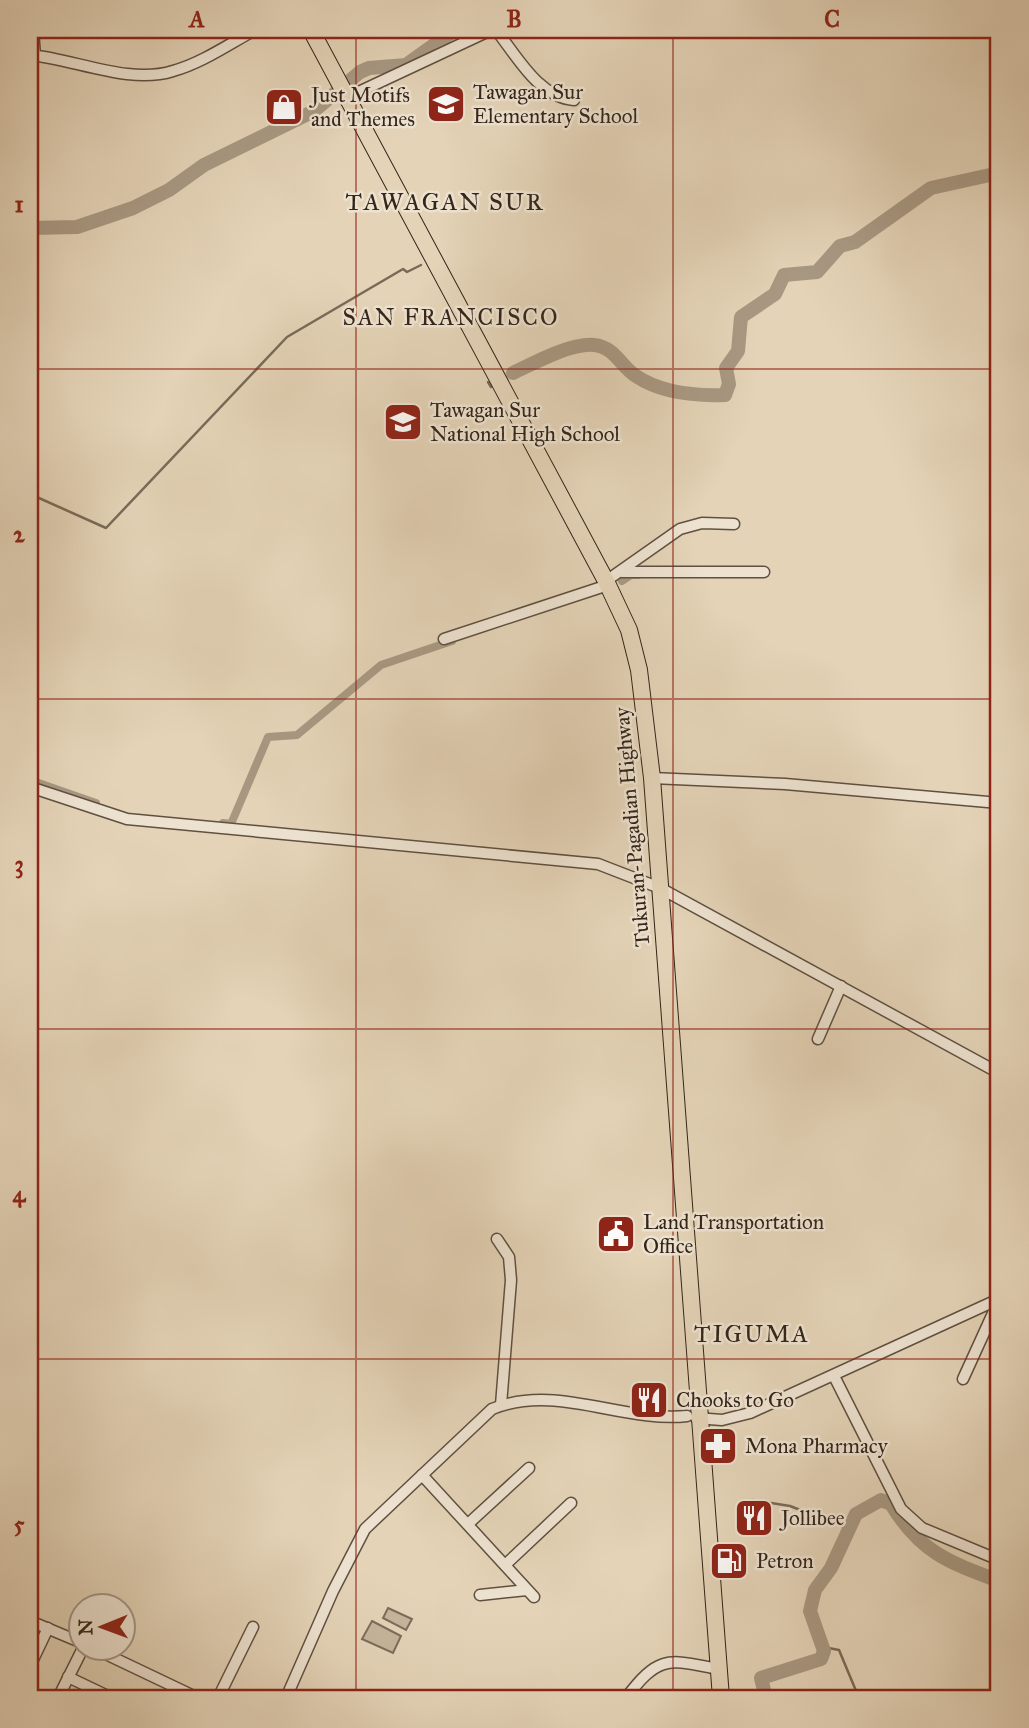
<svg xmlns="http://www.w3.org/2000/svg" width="1029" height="1728" viewBox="0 0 1029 1728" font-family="'IM FELL Great Primer',serif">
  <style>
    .green { fill: #c6b59c; stroke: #7c6d5b; stroke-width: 2 }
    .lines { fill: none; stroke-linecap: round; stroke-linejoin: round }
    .stream { stroke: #796a58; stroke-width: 2.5 }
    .canal { stroke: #a89882; stroke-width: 8 }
    .river { stroke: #a89882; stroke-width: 14 }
    .minor-casing { stroke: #5f5041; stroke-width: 13 }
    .highway-casing { stroke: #33251a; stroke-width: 18 }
    .minor { stroke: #ede2d0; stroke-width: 10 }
    .highway { stroke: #e4d3b7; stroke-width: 16 }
    .grid { fill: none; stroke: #8f2418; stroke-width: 2; stroke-opacity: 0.55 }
    .labels { text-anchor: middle; stroke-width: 5; stroke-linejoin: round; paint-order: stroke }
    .poi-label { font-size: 21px; fill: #33251a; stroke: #ede2d0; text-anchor: start }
    .street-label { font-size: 21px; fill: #33251a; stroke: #ede2d0 }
    .neighbourhood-label { font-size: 23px; letter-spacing: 2px; fill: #33251a; stroke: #ede2d0 }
    .quarter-label { font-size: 24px; letter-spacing: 2px; fill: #33251a; stroke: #ede2d0 }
    .neatline { fill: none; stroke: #8f2418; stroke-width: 2.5 }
    .grid-label { font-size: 23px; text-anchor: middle; font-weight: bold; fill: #8f2418 }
  </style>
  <rect width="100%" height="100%" fill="#e4d3b7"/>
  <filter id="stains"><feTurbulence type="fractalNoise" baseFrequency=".00286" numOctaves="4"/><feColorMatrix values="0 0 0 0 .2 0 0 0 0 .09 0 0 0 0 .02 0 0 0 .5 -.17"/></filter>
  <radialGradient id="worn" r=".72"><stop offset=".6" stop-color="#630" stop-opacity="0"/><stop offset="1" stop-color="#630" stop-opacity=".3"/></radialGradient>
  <g class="green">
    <path d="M388,1608L412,1619L406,1630L383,1618Z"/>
    <path d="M372,1621L401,1636L393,1653L362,1639Z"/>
  </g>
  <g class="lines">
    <g class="stream">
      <path d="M488,382L491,387"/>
      <path d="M30,494L106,528L287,337L403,269L407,272L421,265"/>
      <path d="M752,1500L790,1506L849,1529"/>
      <path d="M823,1647L839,1650L859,1698"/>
    </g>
    <g class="canal">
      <path d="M622,581L631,575H638"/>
      <path d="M30,780L96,803"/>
      <path d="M223,823L231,824L268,737L297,735L381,665L452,641"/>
    </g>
    <g class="river">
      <path d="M30,228L77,227L133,208L169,190L204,165L314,111L360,72L369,68L406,65L455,30"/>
      <path d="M513,373C534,363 570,343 594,345C615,347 621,367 636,376C661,393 696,396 725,395L729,384L726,368L738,351L741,317L775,294L784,275L817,272L840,246L855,242L931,188L999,173"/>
      <path d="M766,1698L761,1678L821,1659L824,1651L810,1611L815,1590L831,1568L856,1514L881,1500L891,1504C920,1552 948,1562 999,1581"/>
    </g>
    <g class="minor-casing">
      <g id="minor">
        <path d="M33,30L35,56"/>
        <path d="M496,30C517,56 538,97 574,100"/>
        <path d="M30,55C75,59 129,85 173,71C202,63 229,44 255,30"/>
        <path d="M348,97L491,30"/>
        <path d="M622,572H764"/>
        <path d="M606,581L680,529L702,523L734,524"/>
        <path d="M444,639L608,585"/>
        <path d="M652,778L785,784L999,803"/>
        <path d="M30,787L127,819L598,864L660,888L999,1073"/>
        <path d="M818,1039L841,986"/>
        <path d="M497,1239L509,1257L511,1280L501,1405"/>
        <path d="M834,1376L901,1509L922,1528L999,1560"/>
        <path d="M963,1379L999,1300"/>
        <path d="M696,1418L722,1420L750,1413L999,1299"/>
        <path d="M422,1475L534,1597"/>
        <path d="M468,1524L529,1468"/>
        <path d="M505,1565L571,1503"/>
        <path d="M480,1595L527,1590"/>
        <path d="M30,1621L80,1642"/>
        <path d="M93,1648L198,1698"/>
        <path d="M30,1666L48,1628"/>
        <path d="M68,1677L112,1698"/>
        <path d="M58,1698L83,1648"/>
        <path d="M218,1698L253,1627"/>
        <path d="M286,1698L333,1591L365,1529L492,1409C556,1383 623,1423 687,1416"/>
        <path d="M626,1698C660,1653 669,1660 719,1669"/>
      </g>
    </g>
    <g class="highway-casing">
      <path id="highway" d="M311,30L606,581L629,630L639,670L652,778L721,1698"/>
    </g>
    <use href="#minor" class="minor"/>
    <use href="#highway" class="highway"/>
  </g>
  <path class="grid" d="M356,30V1698M673,30V1698M30,369H999M30,699H999M30,1029H999M30,1359H999"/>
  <defs>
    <g id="school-square" transform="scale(2.0125)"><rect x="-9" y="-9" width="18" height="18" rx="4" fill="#8f2418" stroke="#ede2d0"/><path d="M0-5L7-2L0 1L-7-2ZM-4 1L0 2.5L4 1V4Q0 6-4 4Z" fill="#fff"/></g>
    <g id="shop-square" transform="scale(2.0125)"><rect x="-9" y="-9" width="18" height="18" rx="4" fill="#8f2418" stroke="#ede2d0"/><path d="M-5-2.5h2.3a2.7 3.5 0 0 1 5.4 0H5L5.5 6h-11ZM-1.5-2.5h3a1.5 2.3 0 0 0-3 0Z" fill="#fff"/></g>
    <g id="civic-square" transform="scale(2.0125)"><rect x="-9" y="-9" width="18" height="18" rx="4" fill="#8f2418" stroke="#ede2d0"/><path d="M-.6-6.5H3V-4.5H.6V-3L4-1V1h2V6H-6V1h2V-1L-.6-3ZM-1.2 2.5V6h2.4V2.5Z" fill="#fff"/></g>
    <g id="restaurant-square" transform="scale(2.0125)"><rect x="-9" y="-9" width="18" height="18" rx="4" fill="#8f2418" stroke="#ede2d0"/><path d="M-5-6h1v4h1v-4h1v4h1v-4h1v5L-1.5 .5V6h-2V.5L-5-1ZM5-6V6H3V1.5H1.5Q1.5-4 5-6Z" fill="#fff"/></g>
    <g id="pharmacy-square" transform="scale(2.0125)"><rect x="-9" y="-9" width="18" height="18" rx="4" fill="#8f2418" stroke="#ede2d0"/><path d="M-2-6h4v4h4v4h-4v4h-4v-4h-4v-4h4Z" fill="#fff"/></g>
    <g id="fuel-square" transform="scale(2.0125)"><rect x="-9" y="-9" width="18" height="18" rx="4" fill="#8f2418" stroke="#ede2d0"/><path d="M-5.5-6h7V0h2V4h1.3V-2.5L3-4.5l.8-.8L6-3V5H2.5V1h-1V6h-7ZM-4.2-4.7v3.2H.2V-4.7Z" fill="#fff"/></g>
  </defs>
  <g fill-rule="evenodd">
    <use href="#school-square" x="446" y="104"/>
    <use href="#shop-square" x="284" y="107"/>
    <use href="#school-square" x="403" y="422"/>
    <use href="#civic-square" x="616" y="1234"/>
    <use href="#restaurant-square" x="649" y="1400"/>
    <use href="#pharmacy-square" x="718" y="1446"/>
    <use href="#restaurant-square" x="754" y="1518"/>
    <use href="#fuel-square" x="729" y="1561"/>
  </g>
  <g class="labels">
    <g class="poi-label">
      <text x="473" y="99">Tawagan Sur<tspan x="473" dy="24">Elementary School</tspan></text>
      <text x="311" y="102">Just Motifs<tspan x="311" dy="24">and Themes</tspan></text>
      <text x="430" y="417">Tawagan Sur<tspan x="430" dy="24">National High School</tspan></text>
      <text x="643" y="1229">Land Transportation<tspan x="643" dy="24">Office</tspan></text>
      <text x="676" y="1407">Chooks to Go</text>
      <text x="745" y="1453">Mona Pharmacy</text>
      <text x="781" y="1525">Jollibee</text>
      <text x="756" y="1568">Petron</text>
    </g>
    <g class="street-label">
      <text transform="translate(632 827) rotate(-95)" y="7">Tukuran-Pagadian Highway</text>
    </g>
    <g class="neighbourhood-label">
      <text x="451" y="325">SAN FRANCISCO</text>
    </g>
    <g class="quarter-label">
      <text x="445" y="210">TAWAGAN SUR</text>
      <text x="752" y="1342">TIGUMA</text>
    </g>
  </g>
  <rect width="1029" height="1728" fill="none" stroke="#e4d3b7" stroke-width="77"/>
  <g transform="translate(102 1627) rotate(269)"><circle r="33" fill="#ede2d0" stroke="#a39687" stroke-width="2"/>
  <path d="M0-5L12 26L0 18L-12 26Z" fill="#8f2418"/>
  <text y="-10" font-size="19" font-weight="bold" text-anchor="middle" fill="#33251a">N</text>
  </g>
  <rect x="38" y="38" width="952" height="1652" class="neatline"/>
  <g class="grid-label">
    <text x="197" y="27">A</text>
    <text x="514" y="27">B</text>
    <text x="832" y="27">C</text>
    <text x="19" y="212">1</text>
    <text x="19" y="542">2</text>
    <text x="19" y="872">3</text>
    <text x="19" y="1202">4</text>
    <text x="19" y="1532">5</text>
  </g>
  <rect width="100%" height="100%" filter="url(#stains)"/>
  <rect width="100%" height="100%" fill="url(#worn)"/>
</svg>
